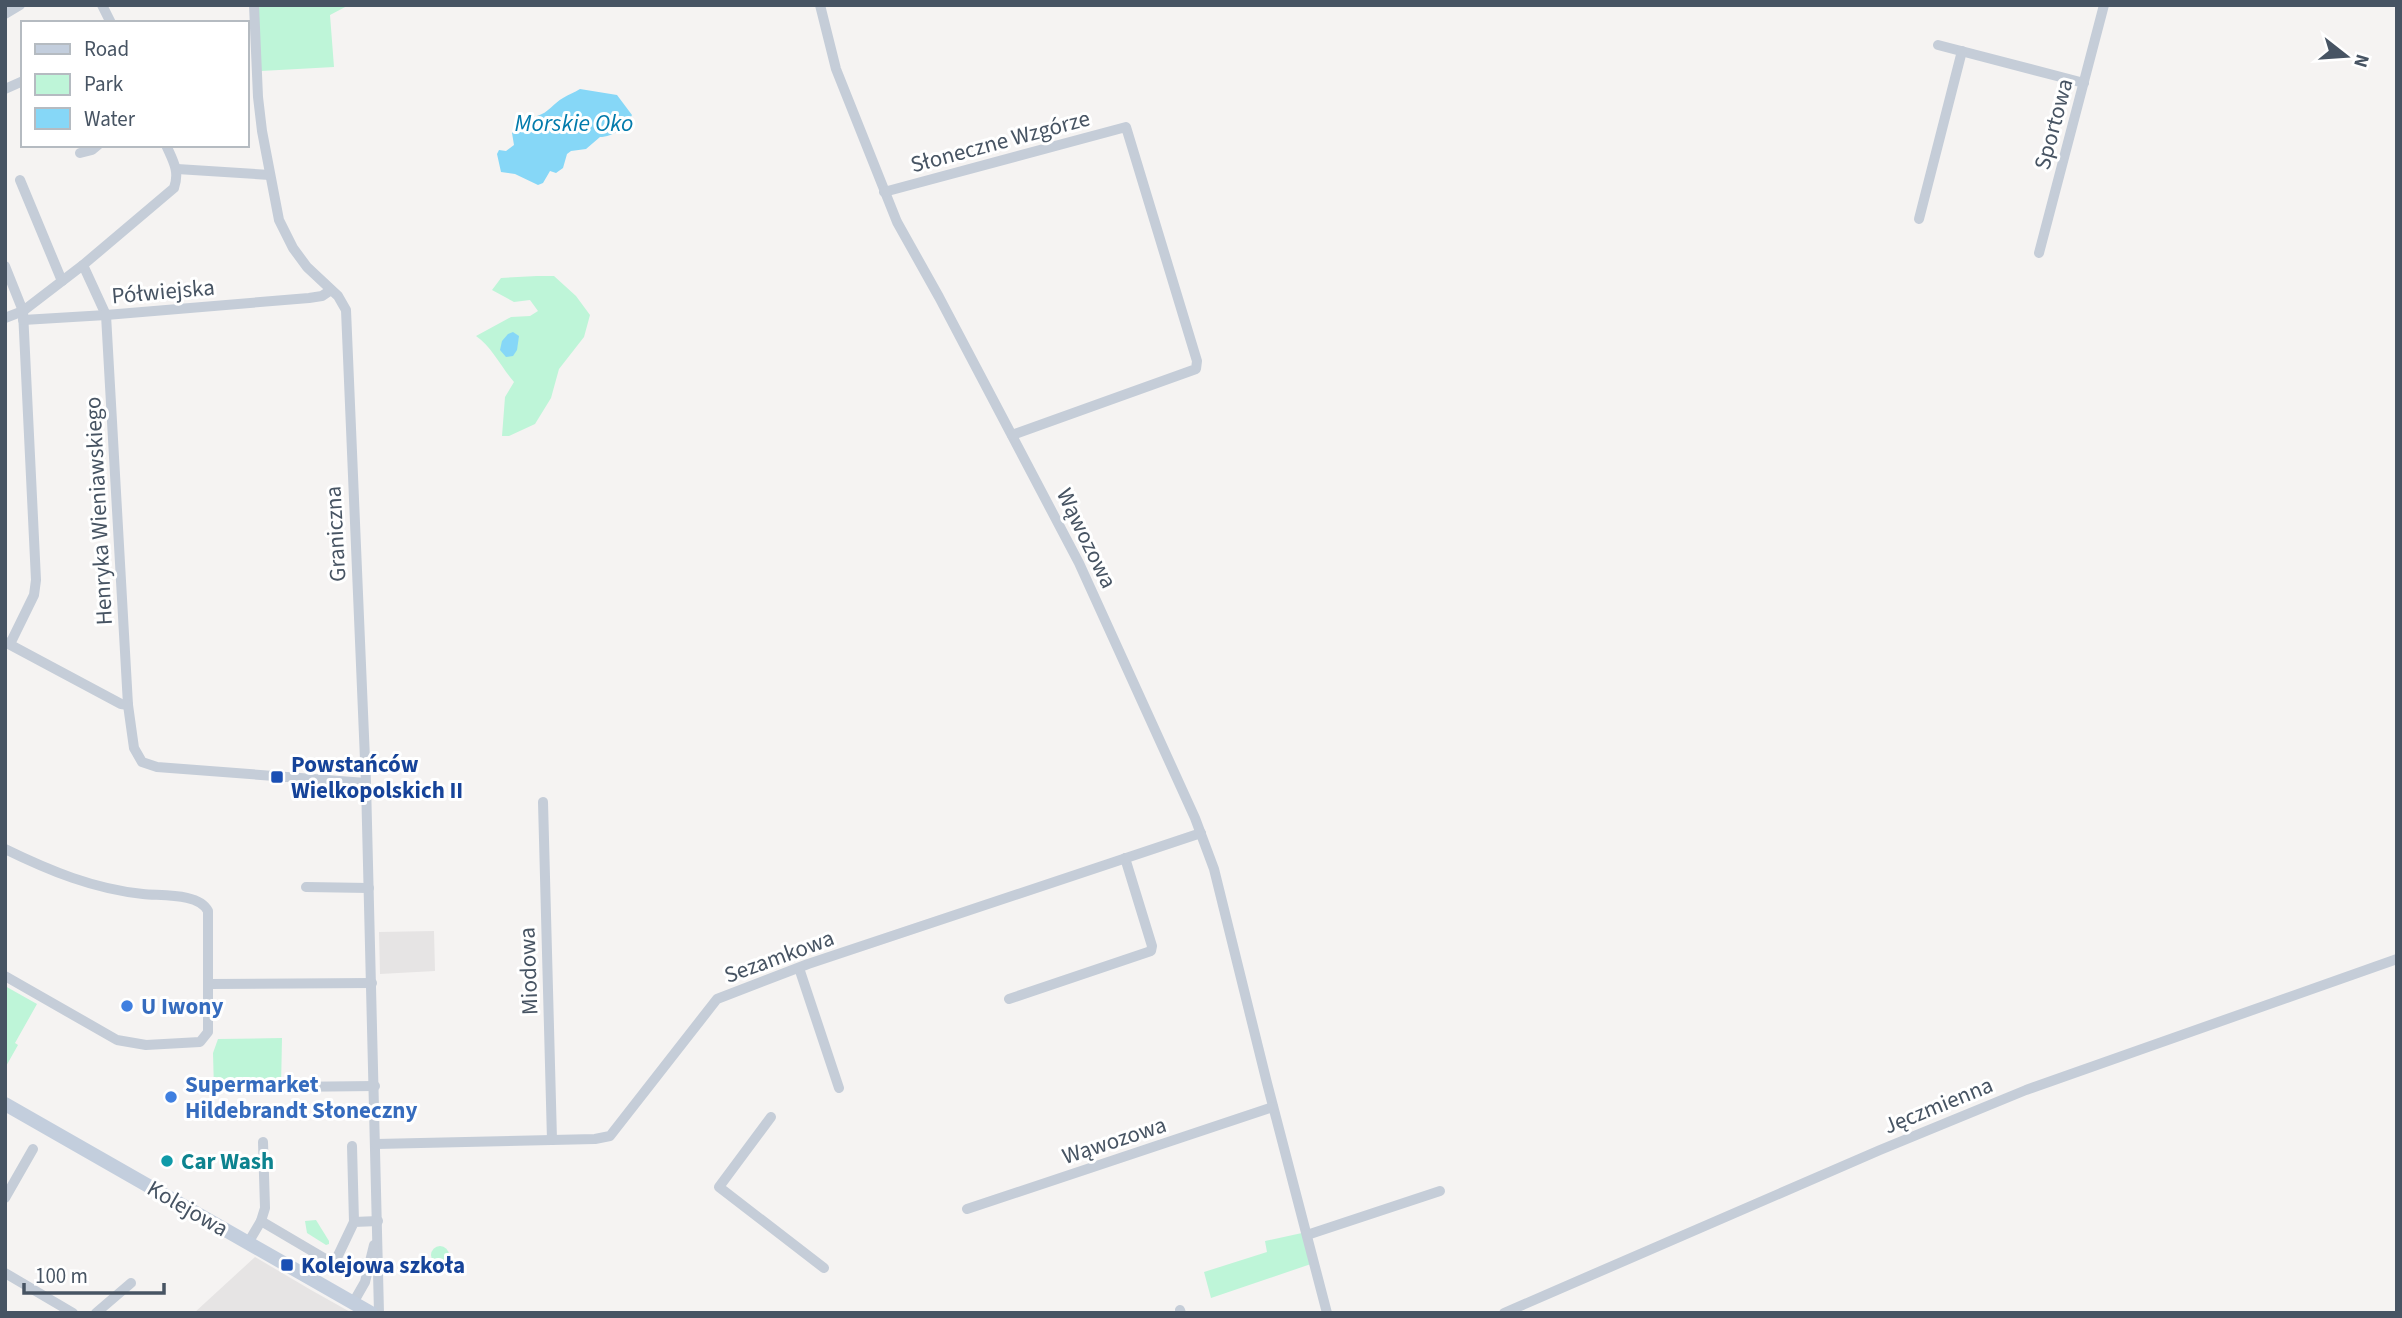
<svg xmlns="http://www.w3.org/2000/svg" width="2402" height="1318" viewBox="0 0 2402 1318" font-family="'Source Sans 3',sans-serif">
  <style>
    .education { fill: #e6e4e4 }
    .green { fill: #bef5d8 }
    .water { fill: #86d7f7 }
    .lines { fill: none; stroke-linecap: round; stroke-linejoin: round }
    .street { stroke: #c5cdd8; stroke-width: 10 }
    .secondary { stroke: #c3cedd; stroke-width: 14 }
    .transit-dot { fill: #1a4fb4; stroke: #fff; stroke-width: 2.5 }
    .shop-dot { fill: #3f7fe0; stroke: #fff; stroke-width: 2.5 }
    .culture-dot { fill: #0f9aa8; stroke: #fff; stroke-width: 2.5 }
    .labels { text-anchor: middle; stroke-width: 6; stroke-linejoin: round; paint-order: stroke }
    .street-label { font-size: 23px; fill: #475463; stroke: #fff }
    .transit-label { font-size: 23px; font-weight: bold; fill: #164399; stroke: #fff; text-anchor: start }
    .shop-label { font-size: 23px; font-weight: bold; fill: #366cbe; stroke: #fff; text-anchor: start }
    .culture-label { font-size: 23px; font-weight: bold; fill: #0d838f; stroke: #fff; text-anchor: start }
    .water-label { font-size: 24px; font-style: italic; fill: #027bac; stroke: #fff }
  </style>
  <rect width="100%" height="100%" fill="#f5f3f2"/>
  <g class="education">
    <path d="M434,931L435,971L380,974L379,932Z"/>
    <path d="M255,1257L311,1290L352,1313H194Z"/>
  </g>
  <g class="green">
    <path d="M256,5H349L330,15L334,67L261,71Z"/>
    <path d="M537,276H554L576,296L590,315L584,337L559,369L551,398L535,424L509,436H502L505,397L514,382C501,367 492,347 476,336L511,317L530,316L538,311L530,300L514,302L492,290L501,278Z"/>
    <path d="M5,986L37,1004L15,1043L18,1045L5,1068Z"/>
    <path d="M282,1038L281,1088L214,1090L213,1053L218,1039Z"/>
    <path d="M316,1220L329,1241V1244L326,1245L307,1233L305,1221Z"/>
    <path d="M1302,1233L1311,1264L1211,1298L1204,1272L1267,1252L1265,1241Z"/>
    <circle cx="440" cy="1255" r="9"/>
  </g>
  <g class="water">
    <path d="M580,89L617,95L632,115C626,127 613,137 600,137L586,149L571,151L567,154L563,168L556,173L550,171L543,183L538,185L515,174L501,172L497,154L499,150L506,151L514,145L512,133C518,125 522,123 532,123L537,116C548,113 554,103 563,98C569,94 574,93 580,89Z"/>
    <path d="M513,332L519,336L517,350L513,356L506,357L500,350L502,341L508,334Z"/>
  </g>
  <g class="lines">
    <g class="street">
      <path d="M102,5L111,23"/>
      <path d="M254,5L258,97L262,131L279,220L293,248L307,267L338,296L346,310L366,783L379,1313"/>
      <path d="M820,5L836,69L897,222L939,297L1079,563L1195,818L1214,869L1267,1083L1327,1313"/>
      <path d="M5,14L20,5"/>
      <path d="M1938,45L2084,83"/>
      <path d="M5,89L23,81"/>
      <path d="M80,153L92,150L98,145"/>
      <path d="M177,169L270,175"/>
      <path d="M20,180L62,281"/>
      <path d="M884,192L1126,127L1197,361L1196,369L1012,435"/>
      <path d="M1919,219L1962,51"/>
      <path d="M2039,253L2104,5"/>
      <path d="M83,265L106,315L128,705"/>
      <path d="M5,266L23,311L83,265L174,188C180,171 173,161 166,145"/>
      <path d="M5,318L23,311L36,580L34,595L10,644"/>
      <path d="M23,320L106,315L309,298L322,296L331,290"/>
      <path d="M5,642L121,704L128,705L134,748L142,762L157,767L366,783"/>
      <path d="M543,802L552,1140"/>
      <path d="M5,849C50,871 94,889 143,894C162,896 199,893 208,911V1032L200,1042L146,1045L117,1040L5,976"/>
      <path d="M306,887L369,888"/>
      <path d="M799,968L839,1088"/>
      <path d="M209,984L372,983"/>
      <path d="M1009,999L1151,951L1152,946L1125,858"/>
      <path d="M284,1087L375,1086"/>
      <path d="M771,1117L719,1187L824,1268"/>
      <path d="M376,1144L595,1139L610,1136L717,999L808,964L1201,833"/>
      <path d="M352,1146L354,1222"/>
      <path d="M5,1198L33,1149"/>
      <path d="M967,1209L1273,1107"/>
      <path d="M261,1221L334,1264L354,1222L378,1221"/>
      <path d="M1307,1235L1440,1191"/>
      <path d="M248,1243L261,1221L265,1208L263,1142"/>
      <path d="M5,1273L73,1313"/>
      <path d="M353,1303L365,1282L374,1245"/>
      <path d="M1180,1310L1181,1313"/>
      <path d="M96,1313L131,1283"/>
      <path d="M1504,1313L1880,1150L2026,1090L2397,959"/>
    </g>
    <path class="secondary" d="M5,1104L371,1313"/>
  </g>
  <g class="transit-dot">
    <rect x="270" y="770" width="14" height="14" rx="3.5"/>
    <rect x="280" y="1258" width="14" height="14" rx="3.5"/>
  </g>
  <g class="shop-dot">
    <circle cx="127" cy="1006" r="7"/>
    <circle cx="171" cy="1097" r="7"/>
  </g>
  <circle class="culture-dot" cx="167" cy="1161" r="7"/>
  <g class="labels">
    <g class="street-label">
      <text transform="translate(2053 124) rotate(-75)" y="8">Sportowa</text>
      <text transform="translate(1000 141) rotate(-15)" y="8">Słoneczne Wzgórze</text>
      <text transform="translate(163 291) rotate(-5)" y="8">Półwiejska</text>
      <text transform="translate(98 511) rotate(-93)" y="8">Henryka Wieniawskiego</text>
      <text transform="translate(335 534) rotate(-93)" y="8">Graniczna</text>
      <text transform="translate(1087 538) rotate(64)" y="8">Wąwozowa</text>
      <text transform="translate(779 956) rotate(-20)" y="8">Sezamkowa</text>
      <text transform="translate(528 971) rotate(-92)" y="8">Miodowa</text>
      <text transform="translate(1938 1105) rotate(-22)" y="8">Jęczmienna</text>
      <text transform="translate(1114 1140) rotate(-18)" y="8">Wąwozowa</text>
      <text transform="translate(188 1208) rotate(30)" y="8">Kolejowa</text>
    </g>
    <g class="transit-label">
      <text x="291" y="772">Powstańców<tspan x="291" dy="26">Wielkopolskich II</tspan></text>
      <text x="301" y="1273">Kolejowa szkoła</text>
    </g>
    <g class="shop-label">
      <text x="141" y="1014">U Iwony</text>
      <text x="185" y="1092">Supermarket<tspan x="185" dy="26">Hildebrandt Słoneczny</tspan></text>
    </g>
    <g class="culture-label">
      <text x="181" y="1169">Car Wash</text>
    </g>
    <g class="water-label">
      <text x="574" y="131">Morskie Oko</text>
    </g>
  </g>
  <rect width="2402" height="1318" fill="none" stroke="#475463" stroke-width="14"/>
  <rect x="21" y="21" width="228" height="126" fill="#ffffff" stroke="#b5bbc1" stroke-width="2"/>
  <rect x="35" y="44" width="35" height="10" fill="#c3cedd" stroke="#b5bbc1" stroke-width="2"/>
  <text x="84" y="56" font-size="21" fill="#475463">Road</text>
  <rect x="35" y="74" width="35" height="21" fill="#bef5d8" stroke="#b5bbc1" stroke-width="2"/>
  <text x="84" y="91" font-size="21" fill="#475463">Park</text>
  <rect x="35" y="108" width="35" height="21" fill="#86d7f7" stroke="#b5bbc1" stroke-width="2"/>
  <text x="84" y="126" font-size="21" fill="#475463">Water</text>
  <g transform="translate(2346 56) rotate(107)" stroke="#ffffff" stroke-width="5" paint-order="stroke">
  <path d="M0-5L12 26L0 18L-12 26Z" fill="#475463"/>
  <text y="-10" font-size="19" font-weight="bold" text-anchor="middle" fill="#475463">N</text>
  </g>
  <path d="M24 1283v10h140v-10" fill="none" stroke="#475463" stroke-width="3.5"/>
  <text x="35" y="1283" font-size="21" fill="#475463" stroke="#ffffff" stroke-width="5" paint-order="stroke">100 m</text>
</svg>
